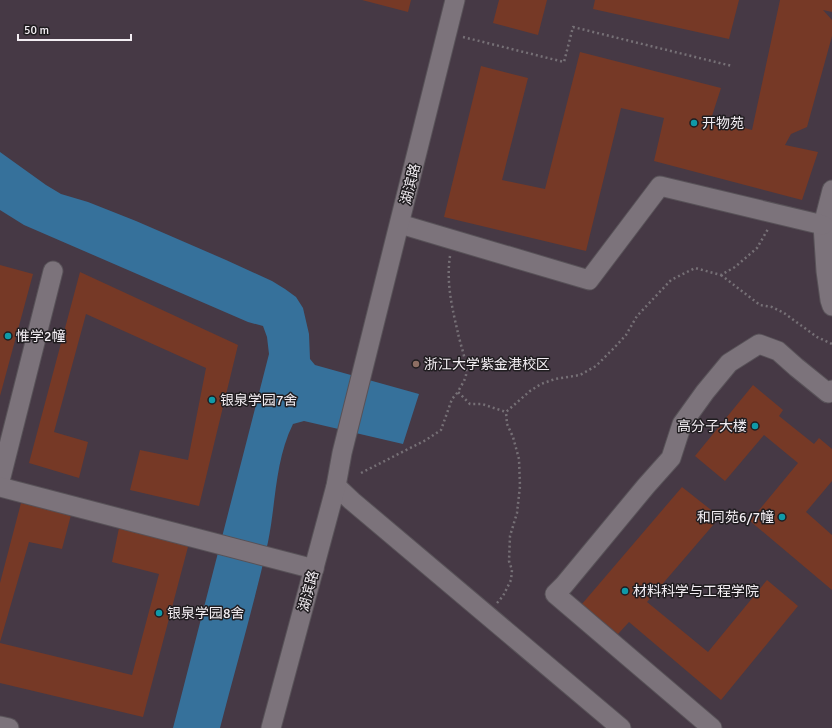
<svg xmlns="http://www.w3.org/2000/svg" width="832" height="728" viewBox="0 0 832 728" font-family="Signika,'Noto Sans SC',sans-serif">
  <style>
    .built { fill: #463945 }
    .water { fill: #36719b }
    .building { fill: #763926 }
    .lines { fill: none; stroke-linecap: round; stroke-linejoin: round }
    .minor-casing { stroke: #585258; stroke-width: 21 }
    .path { stroke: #767076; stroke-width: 2.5; stroke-dasharray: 2 3; stroke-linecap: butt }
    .minor { stroke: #7c737b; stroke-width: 19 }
    .culture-dot { fill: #0f9aa8; stroke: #201d20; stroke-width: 1.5 }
    .education-dot { fill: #8d6e63; stroke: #201d20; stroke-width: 1.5 }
    .labels { text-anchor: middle; stroke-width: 3; stroke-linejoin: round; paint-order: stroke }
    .poi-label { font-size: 14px; fill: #f3eef3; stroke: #201d20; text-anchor: start }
    .street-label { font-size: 14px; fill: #f3eef3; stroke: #201d20 }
  </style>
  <rect width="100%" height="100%" fill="#3b343a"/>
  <rect class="built" x="0" y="0" width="832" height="728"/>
  <path class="water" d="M0,152L46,185L61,194L88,202L136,221L226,260L272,281L285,289L296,297L303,308L309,334L310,359L315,365L419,394L403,444L304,421L293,424C275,460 276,503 268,542C254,605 236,666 220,728H173L269,354L267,337L263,326L248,322L24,225L0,210Z"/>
  <g class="building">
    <path d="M362,0H411L408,12Z"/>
    <path d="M499,0H547L538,35L493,23Z"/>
    <path d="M595,0H739L729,39L593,9Z"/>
    <path d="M780,0H832V12L823,10L832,20V36L807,127L791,134L785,145L818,152L802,200L654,161L664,118L621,108L586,251L444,217L481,66L528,78L502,180L545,189L580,52L721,88L711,119L752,130Z"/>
    <path d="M0,265L33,274L0,396Z"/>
    <path d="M80,272L238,345L199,506L130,490L140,450L188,460L206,368L86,314L54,432L88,442L79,478L29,463Z"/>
    <path d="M753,385L783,410L779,416L814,444L819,438L832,449V481L806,512L832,535V590L750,521L798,463L764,435L725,481L695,456Z"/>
    <path d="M682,487L720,517L647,602L708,652L767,580L798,606L721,700L629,622L618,634L582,604Z"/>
    <path d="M21,503L71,515L62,549L29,542L0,642V583Z"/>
    <path d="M119,528L189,543L143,717L0,683V643L132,675L159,574L112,562Z"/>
  </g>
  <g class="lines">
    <g class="minor-casing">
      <g id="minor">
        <path d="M832,190L823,225L826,271L830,300L832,306"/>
        <path d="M400,224L589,280L660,186L823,225"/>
        <path d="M0,481L53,271"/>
        <path d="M336,486L352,501L621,728"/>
        <path d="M0,487L314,569"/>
        <path d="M0,726L9,728"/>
        <path d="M271,728L336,486L342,453L455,0"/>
        <path d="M712,728L555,594L564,585L646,486L671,458L682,424L705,392L729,363L759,344L778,351L796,367L828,393L832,390"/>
      </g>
    </g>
    <g class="path">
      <path d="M463,37L564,62L573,27L732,66"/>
      <path d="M450,256C446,282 452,308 458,333C460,344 468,364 466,375C465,381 460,387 458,392L470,404H482L506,412L530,391L541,384L555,379L580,375L596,366L614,348L626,335L637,316L671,280L695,268L721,275L735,267L757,248L768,229"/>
      <path d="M721,275L760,305L772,307L784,313L817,337L832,344"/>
      <path d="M361,473L426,440L441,430L452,399L458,392"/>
      <path d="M497,603L503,596L511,580L512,570L509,561L510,536L517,513L520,486L519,459L513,437L507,424L506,412"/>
    </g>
    <use href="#minor" class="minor"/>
  </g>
  <g class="culture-dot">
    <circle cx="694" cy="123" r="4"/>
    <circle cx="8" cy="336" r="4"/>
    <circle cx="212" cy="400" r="4"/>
    <circle cx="755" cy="426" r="4"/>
    <circle cx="782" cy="517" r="4"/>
    <circle cx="625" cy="591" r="4"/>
    <circle cx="159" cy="613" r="4"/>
  </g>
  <circle class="education-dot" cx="416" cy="364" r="4"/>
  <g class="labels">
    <g class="poi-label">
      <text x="702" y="128">开物苑</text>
      <text x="16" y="341">惟学2幢</text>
      <text x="424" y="369">浙江大学紫金港校区</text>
      <text x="220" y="405">银泉学园7舍</text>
      <text x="747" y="431" text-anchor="end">高分子大楼</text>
      <text x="774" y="522" text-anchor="end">和同苑6/7幢</text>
      <text x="633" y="596">材料科学与工程学院</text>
      <text x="167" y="618">银泉学园8舍</text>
    </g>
    <g class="street-label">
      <text transform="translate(410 184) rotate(-76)" y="5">湖滨路</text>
      <text transform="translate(308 591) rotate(-75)" y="5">湖滨路</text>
    </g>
  </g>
  <path d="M18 34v6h113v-6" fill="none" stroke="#f3eef3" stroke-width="2"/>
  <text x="24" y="34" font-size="12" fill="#f3eef3" stroke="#201d20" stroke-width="3" paint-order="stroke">50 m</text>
</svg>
